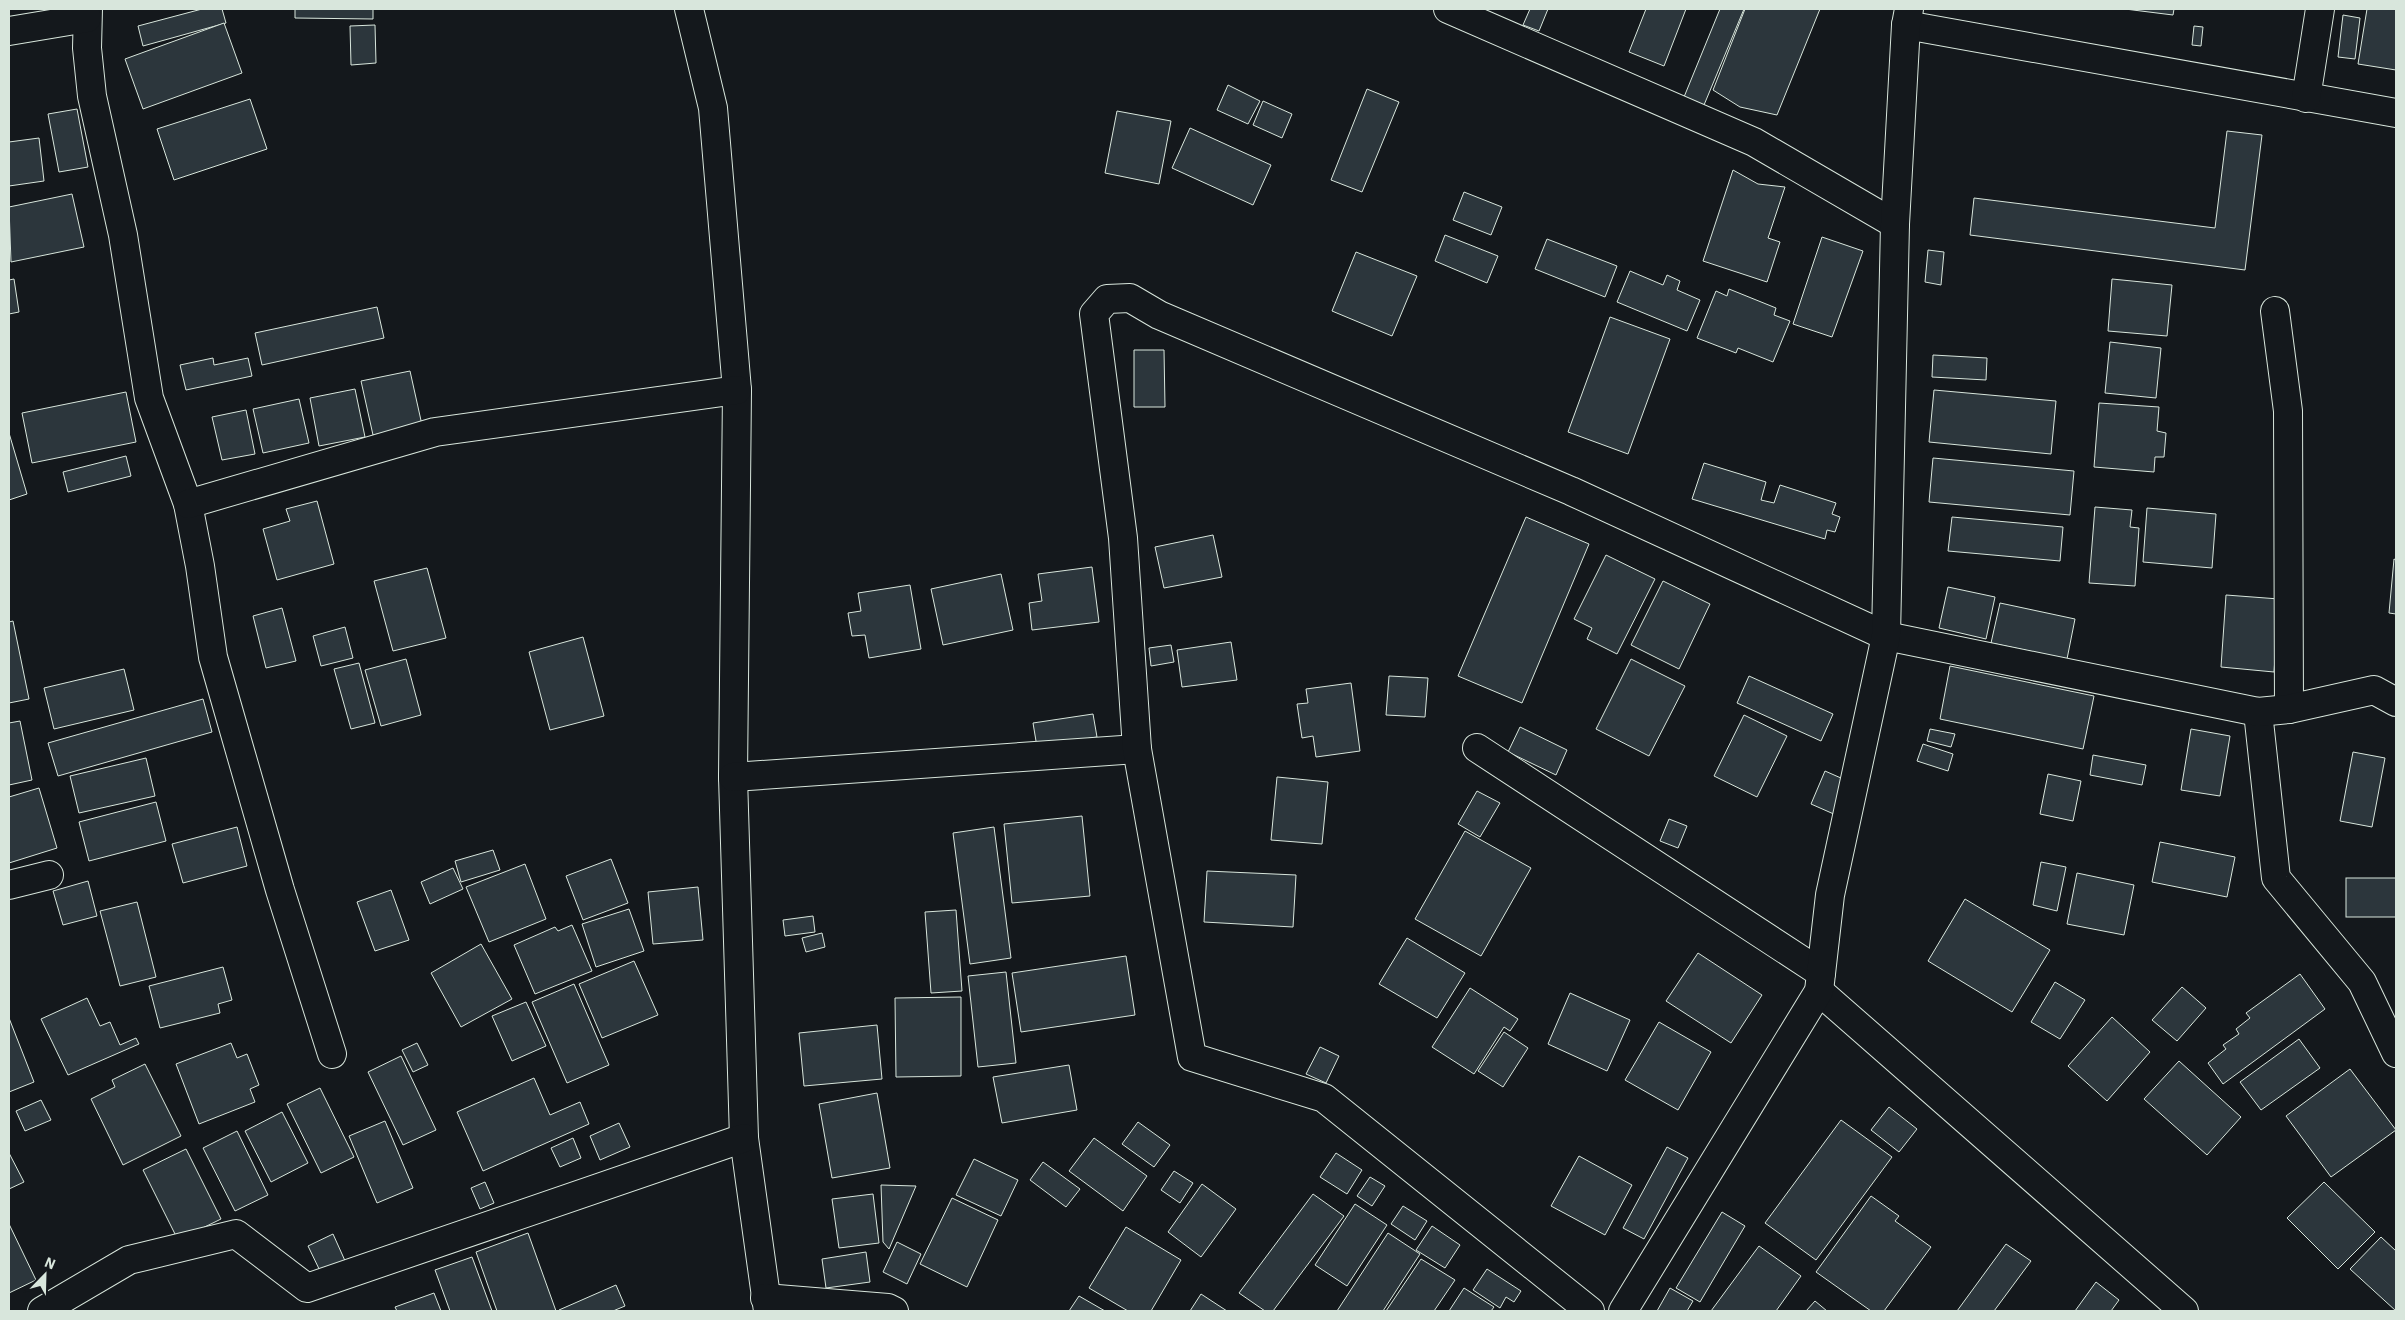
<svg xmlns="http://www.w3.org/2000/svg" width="2405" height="1320" viewBox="0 0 2405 1320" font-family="'IBM Plex Sans',sans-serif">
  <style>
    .building { fill: #2c363c; stroke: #d8e6dc }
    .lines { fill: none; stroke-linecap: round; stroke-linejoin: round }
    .minor-casing { stroke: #d8e6dc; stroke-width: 30 }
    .minor { stroke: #14181c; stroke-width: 28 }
  </style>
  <rect width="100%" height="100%" fill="#14181c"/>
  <g class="building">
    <path d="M202,9H222L226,23L143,46L138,26Z"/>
    <path d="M295,9H373V19L295,18Z"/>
    <path d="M1530,9H1548L1539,31L1523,25Z"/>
    <path d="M1646,9H1686L1664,66L1629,52Z"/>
    <path d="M1720,9H1744L1704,105L1684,97Z"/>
    <path d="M1745,9H1820L1777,115L1740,107L1713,90Z"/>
    <path d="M2125,9H2174L2173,15Z"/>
    <path d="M2367,9H2396V70L2358,64Z"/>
    <path d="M2343,15L2360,18L2355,59L2338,57Z"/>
    <path d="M224,23L242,73L143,109L125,59Z"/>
    <path d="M375,25L376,63L351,65L350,26Z"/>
    <path d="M2194,26L2203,27L2201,46L2192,45Z"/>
    <path d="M1228,85L1260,101L1248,124L1217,110Z"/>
    <path d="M1367,89L1399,102L1362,192L1331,180Z"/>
    <path d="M250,99L267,149L174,180L157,129Z"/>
    <path d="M1263,101L1292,114L1282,138L1253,125Z"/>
    <path d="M77,109L88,167L59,172L48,114Z"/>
    <path d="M1117,111L1171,121L1159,184L1105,173Z"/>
    <path d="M1190,128L1271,165L1253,205L1172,168Z"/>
    <path d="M2227,131L2262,135L2245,270L1970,235L1974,198L2215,228Z"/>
    <path d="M39,138L44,181L9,186V142Z"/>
    <path d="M1733,170L1758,184L1785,187L1768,238L1780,242L1767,282L1703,261Z"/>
    <path d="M1464,192L1502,207L1491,235L1453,220Z"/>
    <path d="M72,194L84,247L11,262L9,207Z"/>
    <path d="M1445,235L1498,256L1487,283L1435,261Z"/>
    <path d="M1822,237L1863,251L1832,337L1793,324Z"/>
    <path d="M1547,239L1617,266L1605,297L1535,269Z"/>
    <path d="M1928,250L1944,252L1941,285L1925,282Z"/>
    <path d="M1356,252L1417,276L1392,336L1332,311Z"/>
    <path d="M1630,271L1663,285L1667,275L1680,281L1677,290L1700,300L1687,331L1617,302Z"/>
    <path d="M14,279L19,312L9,314V280Z"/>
    <path d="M2112,279L2172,285L2167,336L2108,331Z"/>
    <path d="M1729,289L1776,308L1774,315L1790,321L1773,362L1738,348L1736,353L1697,338L1716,291L1727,296Z"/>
    <path d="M377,307L384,338L262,365L255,333Z"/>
    <path d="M1610,317L1670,339L1628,454L1568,432Z"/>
    <path d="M2110,342L2161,348L2156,398L2105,393Z"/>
    <path d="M1134,350H1164L1165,407H1134Z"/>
    <path d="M1933,355L1987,358L1986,380L1932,377Z"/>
    <path d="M213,358L214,365L248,358L252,376L186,390L180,365Z"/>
    <path d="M410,371L422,425L373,435L361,381Z"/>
    <path d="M355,389L365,437L319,446L310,398Z"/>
    <path d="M1934,390L2056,401L2051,454L1929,442Z"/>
    <path d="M126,392L136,442L32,463L22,413Z"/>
    <path d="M299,399L309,443L263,453L253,409Z"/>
    <path d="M2099,403L2159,407L2157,431L2166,433L2164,457H2155L2154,472L2094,467Z"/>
    <path d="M246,410L255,454L222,460L212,417Z"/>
    <path d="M9,433L27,494L9,500Z"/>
    <path d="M126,456L131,476L68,492L63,472Z"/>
    <path d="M1933,458L2074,471L2070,515L1929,502Z"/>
    <path d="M1704,463L1766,482L1761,500L1774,503L1780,485L1836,503L1832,514L1840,517L1835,532L1827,530L1825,539L1692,499Z"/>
    <path d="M317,501L334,564L277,580L263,529L290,521L286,509Z"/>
    <path d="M2095,507L2132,510L2130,527L2139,528L2135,586L2089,583Z"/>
    <path d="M2147,508L2216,514L2212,568L2143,562Z"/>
    <path d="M1526,517L1589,544L1522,703L1458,676Z"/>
    <path d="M1952,517L2063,527L2060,561L1948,551Z"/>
    <path d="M1213,535L1222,577L1164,588L1155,547Z"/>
    <path d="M1606,555L1655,579L1617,654L1587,639L1592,628L1574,619Z"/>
    <path d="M2394,559L2396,560V614L2389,613Z"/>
    <path d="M1092,567L1099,622L1032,630L1029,603L1042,601L1038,574Z"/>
    <path d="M427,568L446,638L393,651L374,581Z"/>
    <path d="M1001,574L1013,630L943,645L931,589Z"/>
    <path d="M1663,581L1710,604L1679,669L1631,645Z"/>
    <path d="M910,585L921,649L869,658L865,635L852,636L848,613L861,611L858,593Z"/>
    <path d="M1948,587L1995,597L1986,639L1939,628Z"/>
    <path d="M2226,595L2279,599L2274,672L2221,667Z"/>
    <path d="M2000,603L2075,619L2067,659L1991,643Z"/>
    <path d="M282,608L296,661L266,668L253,616Z"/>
    <path d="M13,621L29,699L9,703V622Z"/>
    <path d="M345,627L353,658L321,666L313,636Z"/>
    <path d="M583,637L604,716L550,730L529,652Z"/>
    <path d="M1231,642L1237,680L1182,687L1177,650Z"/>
    <path d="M1171,645L1174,662L1151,666L1149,648Z"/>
    <path d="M406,659L421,715L381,726L365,670Z"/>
    <path d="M1631,659L1685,686L1649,756L1596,729Z"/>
    <path d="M359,663L375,723L351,729L334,669Z"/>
    <path d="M1950,666L2094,696L2083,749L1940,719Z"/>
    <path d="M124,669L134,710L54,729L44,688Z"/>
    <path d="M1389,676L1428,678L1425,717L1386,715Z"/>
    <path d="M1749,676L1833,714L1821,741L1737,703Z"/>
    <path d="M1351,683L1360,751L1316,757L1313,736L1302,738L1297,704L1308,703L1306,689Z"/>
    <path d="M203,699L212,732L58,776L48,743Z"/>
    <path d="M1093,714L1097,737L1037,747L1033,723Z"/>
    <path d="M1744,715L1787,736L1757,797L1714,776Z"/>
    <path d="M20,721L32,780L9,785V723Z"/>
    <path d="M1520,727L1567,750L1556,775L1508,752Z"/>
    <path d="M1930,729L1955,734L1951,747L1927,741Z"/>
    <path d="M2191,729L2230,736L2220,796L2181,790Z"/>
    <path d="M1923,744L1953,754L1948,771L1917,761Z"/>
    <path d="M2353,752L2385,758L2372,827L2340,821Z"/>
    <path d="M2093,755L2146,765L2142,785L2090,775Z"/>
    <path d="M146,758L155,796L79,813L70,776Z"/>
    <path d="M1825,771L1850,782L1836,815L1811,804Z"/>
    <path d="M2048,774L2081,781L2073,821L2040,814Z"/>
    <path d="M1277,777L1328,782L1322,844L1271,840Z"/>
    <path d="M39,788L57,848L9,863V797Z"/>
    <path d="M1477,791L1500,803L1480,837L1458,824Z"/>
    <path d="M156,802L166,841L89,861L79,822Z"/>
    <path d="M1082,816L1090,896L1012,903L1004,824Z"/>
    <path d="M1669,819L1687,826L1678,848L1660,841Z"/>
    <path d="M237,827L247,866L183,883L172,844Z"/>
    <path d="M994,827L1011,958L970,964L953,833Z"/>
    <path d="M1465,831L1531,868L1481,956L1415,919Z"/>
    <path d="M2160,842L2235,857L2227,897L2152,882Z"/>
    <path d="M493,850L500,870L461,882L455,861Z"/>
    <path d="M611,859L628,903L583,920L566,876Z"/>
    <path d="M2041,862L2066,867L2057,911L2033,905Z"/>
    <path d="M525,864L546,919L489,942L466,887Z"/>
    <path d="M453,868L463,889L430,904L421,882Z"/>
    <path d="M1207,871L1296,875L1293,927L1204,922Z"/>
    <path d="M2077,873L2134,885L2124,935L2067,924Z"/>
    <rect x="2346" y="878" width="50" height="39"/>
    <path d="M88,881L97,916L63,925L53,891Z"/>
    <path d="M698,887L703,940L653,944L648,892Z"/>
    <path d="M391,890L409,940L375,951L357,902Z"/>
    <path d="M1965,899L2050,950L2012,1012L1928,961Z"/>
    <path d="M137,902L156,977L120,986L100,911Z"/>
    <path d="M629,909L644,951L596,967L582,924Z"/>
    <path d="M956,910L962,991L931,993L925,912Z"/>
    <path d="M813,916L815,932L785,936L783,920Z"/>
    <path d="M572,925L592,971L535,994L514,945L555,927L558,931Z"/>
    <path d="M822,933L825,947L806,952L802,938Z"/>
    <path d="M1407,938L1465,973L1437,1018L1379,984Z"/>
    <path d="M481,944L512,999L461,1027L431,973Z"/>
    <path d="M1698,953L1762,995L1731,1043L1666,1001Z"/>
    <path d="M1126,956L1135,1015L1021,1032L1012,973Z"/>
    <path d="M634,961L658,1015L602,1038L579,984Z"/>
    <path d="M223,967L232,1000L218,1004L220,1013L160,1028L149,986Z"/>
    <path d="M1006,972L1016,1063L978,1067L968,976Z"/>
    <path d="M2300,974L2325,1009L2223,1084L2208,1063L2226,1049L2223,1045L2239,1034L2236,1029L2250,1018L2246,1013Z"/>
    <path d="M2055,982L2085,1000L2060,1039L2031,1022Z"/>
    <path d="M574,984L609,1065L567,1083L532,1002Z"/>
    <path d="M2182,987L2206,1008L2177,1041L2152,1020Z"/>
    <path d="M1470,988L1518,1019L1510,1031L1504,1027L1474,1074L1432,1047Z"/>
    <path d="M1570,993L1630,1020L1607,1071L1548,1044Z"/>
    <path d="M961,997V1076L896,1077L895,998Z"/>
    <path d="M87,998L100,1026L110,1022L120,1045L136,1038L139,1044L68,1075L41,1019Z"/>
    <path d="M526,1002L546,1046L512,1061L492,1016Z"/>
    <path d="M2112,1017L2150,1052L2107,1101L2068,1066Z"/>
    <path d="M9,1018L34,1082L9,1092Z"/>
    <path d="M1659,1022L1711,1052L1678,1110L1625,1080Z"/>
    <path d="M877,1025L882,1079L804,1086L799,1033Z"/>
    <path d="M1504,1032L1528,1048L1503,1087L1478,1071Z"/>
    <path d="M2299,1039L2320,1068L2261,1110L2240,1082Z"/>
    <path d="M231,1043L237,1058L247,1054L259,1085L250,1089L255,1102L199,1124L176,1064Z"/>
    <path d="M417,1043L428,1065L413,1072L402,1050Z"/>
    <path d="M1320,1047L1339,1056L1326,1083L1306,1074Z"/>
    <path d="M401,1056L436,1130L403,1145L368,1072Z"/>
    <path d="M2179,1061L2241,1117L2207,1155L2144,1099Z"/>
    <path d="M145,1064L181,1136L123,1165L91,1099L115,1087L112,1080Z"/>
    <path d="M1069,1065L1077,1110L1002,1123L993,1077Z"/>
    <path d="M2350,1069L2396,1130L2331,1177L2286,1116Z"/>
    <path d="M534,1078L550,1115L580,1102L589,1124L483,1171L457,1112Z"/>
    <path d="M320,1088L354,1157L321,1173L287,1104Z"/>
    <path d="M877,1093L890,1168L832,1178L819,1104Z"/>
    <path d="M41,1100L51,1120L25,1131L16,1111Z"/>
    <path d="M1889,1107L1917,1129L1899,1152L1871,1130Z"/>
    <path d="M282,1112L308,1163L271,1182L245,1131Z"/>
    <path d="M1841,1120L1892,1157L1816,1260L1765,1223Z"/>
    <path d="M385,1121L413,1188L377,1203L349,1136Z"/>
    <path d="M1138,1122L1170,1145L1154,1167L1122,1144Z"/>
    <path d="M619,1123L630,1147L600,1160L590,1136Z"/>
    <path d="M237,1131L268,1195L235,1211L203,1148Z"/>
    <path d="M573,1138L581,1158L560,1167L551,1148Z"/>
    <path d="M1094,1138L1147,1176L1123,1211L1069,1171Z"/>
    <path d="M1667,1147L1688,1158L1644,1239L1623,1228Z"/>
    <path d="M186,1149L221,1219L178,1240L143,1170Z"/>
    <path d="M9,1153L24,1182L9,1189Z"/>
    <path d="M1336,1153L1362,1170L1347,1194L1320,1177Z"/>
    <path d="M1579,1156L1632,1185L1605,1235L1551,1206Z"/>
    <path d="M974,1159L1018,1180L1001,1216L956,1195Z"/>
    <path d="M1043,1162L1080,1189L1066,1207L1030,1180Z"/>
    <path d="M1174,1171L1193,1183L1180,1203L1161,1190Z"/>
    <path d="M1370,1177L1385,1186L1372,1206L1357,1196Z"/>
    <path d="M485,1182L494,1203L480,1209L471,1188Z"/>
    <path d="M2324,1182L2375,1232L2338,1269L2287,1218Z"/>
    <path d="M1202,1184L1236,1209L1201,1257L1168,1232Z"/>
    <path d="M881,1185L916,1186L889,1249L883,1242Z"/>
    <path d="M873,1194L879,1243L839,1248L832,1199Z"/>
    <path d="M1313,1194L1344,1216L1273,1311H1265L1239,1293Z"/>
    <path d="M1871,1196L1899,1216L1895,1221L1931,1247L1884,1311H1871L1816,1272Z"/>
    <path d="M952,1198L998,1220L967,1287L920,1264Z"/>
    <path d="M1355,1204L1387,1225L1347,1286L1315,1265Z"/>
    <path d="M1403,1206L1427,1221L1415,1240L1391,1224Z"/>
    <path d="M1722,1212L1745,1226L1700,1302L1676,1288Z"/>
    <path d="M9,1224L36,1280L9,1293Z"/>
    <path d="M1432,1226L1460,1245L1445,1268L1416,1250Z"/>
    <path d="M1126,1227L1181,1260L1151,1311H1128L1089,1288Z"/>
    <path d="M528,1233L556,1311H497L476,1252Z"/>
    <path d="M1388,1233L1420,1254L1383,1311H1337Z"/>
    <path d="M333,1234L346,1263L322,1275L308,1246Z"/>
    <path d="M2381,1237L2396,1251V1311L2350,1269Z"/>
    <path d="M897,1242L921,1254L907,1284L883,1272Z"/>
    <path d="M2006,1244L2031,1261L1994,1311H1957Z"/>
    <path d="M1759,1246L1801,1276L1776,1311H1711Z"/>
    <path d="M866,1252L870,1282L826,1288L822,1259Z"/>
    <path d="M472,1257L492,1311H450L435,1270Z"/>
    <path d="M1421,1259L1455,1280L1434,1311H1386Z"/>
    <path d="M1487,1269L1521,1291L1514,1302L1506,1297L1500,1308L1473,1290Z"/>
    <path d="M2096,1282L2119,1300L2111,1311H2075Z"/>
    <path d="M616,1285L625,1306L613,1311H560L559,1310Z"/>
    <path d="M1464,1288L1494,1307L1491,1311H1449Z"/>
    <path d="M1670,1288L1693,1301L1687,1311H1657Z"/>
    <path d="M434,1293L441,1311H397L395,1307Z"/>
    <path d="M1201,1294L1227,1311H1190Z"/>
    <path d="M1079,1296L1105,1311H1069Z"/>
    <path d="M1815,1301L1827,1311H1806Z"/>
  </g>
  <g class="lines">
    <g class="minor-casing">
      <g id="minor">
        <path d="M88,9L87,48L92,96L123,235L149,398L188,504L200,566L213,657L280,890L332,1054"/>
        <path d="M689,9L713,108L737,390L733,777L744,1138L768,1311"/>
        <path d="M1448,9L1754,142L1895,224"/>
        <path d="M1906,25L2396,113"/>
        <path d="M9,31L87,18"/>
        <path d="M2306,98L2320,9"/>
        <path d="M2275,311L2288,411L2289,709"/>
        <path d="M188,504L435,432L737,390"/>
        <path d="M2258,712L2276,878L2362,982L2396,1053"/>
        <path d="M1477,748L1821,973"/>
        <path d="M733,777L1137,749"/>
        <path d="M9,885L49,875"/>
        <path d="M1819,991L2184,1311"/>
        <path d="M765,1298L888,1308L894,1311"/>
        <path d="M42,1311L129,1260L236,1234L307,1288L744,1138"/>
        <path d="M1590,1311L1324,1098L1192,1057L1137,749L1123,538L1094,314L1107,299L1130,298L1159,315L1571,491L1886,636L2258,712L2289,709L2374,690L2396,702"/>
        <path d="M1623,1311L1819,991L1830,895L1886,636L1895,224L1906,25L1909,9"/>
      </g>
    </g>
    <use href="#minor" class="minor"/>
  </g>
  <rect width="2405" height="1320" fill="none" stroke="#d8e6dc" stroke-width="20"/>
  <g transform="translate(45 1275) rotate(23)" stroke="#14181c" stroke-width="4" paint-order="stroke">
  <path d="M0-4L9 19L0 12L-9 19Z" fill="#d8e6dc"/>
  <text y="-8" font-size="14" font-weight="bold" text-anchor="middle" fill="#d8e6dc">N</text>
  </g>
</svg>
